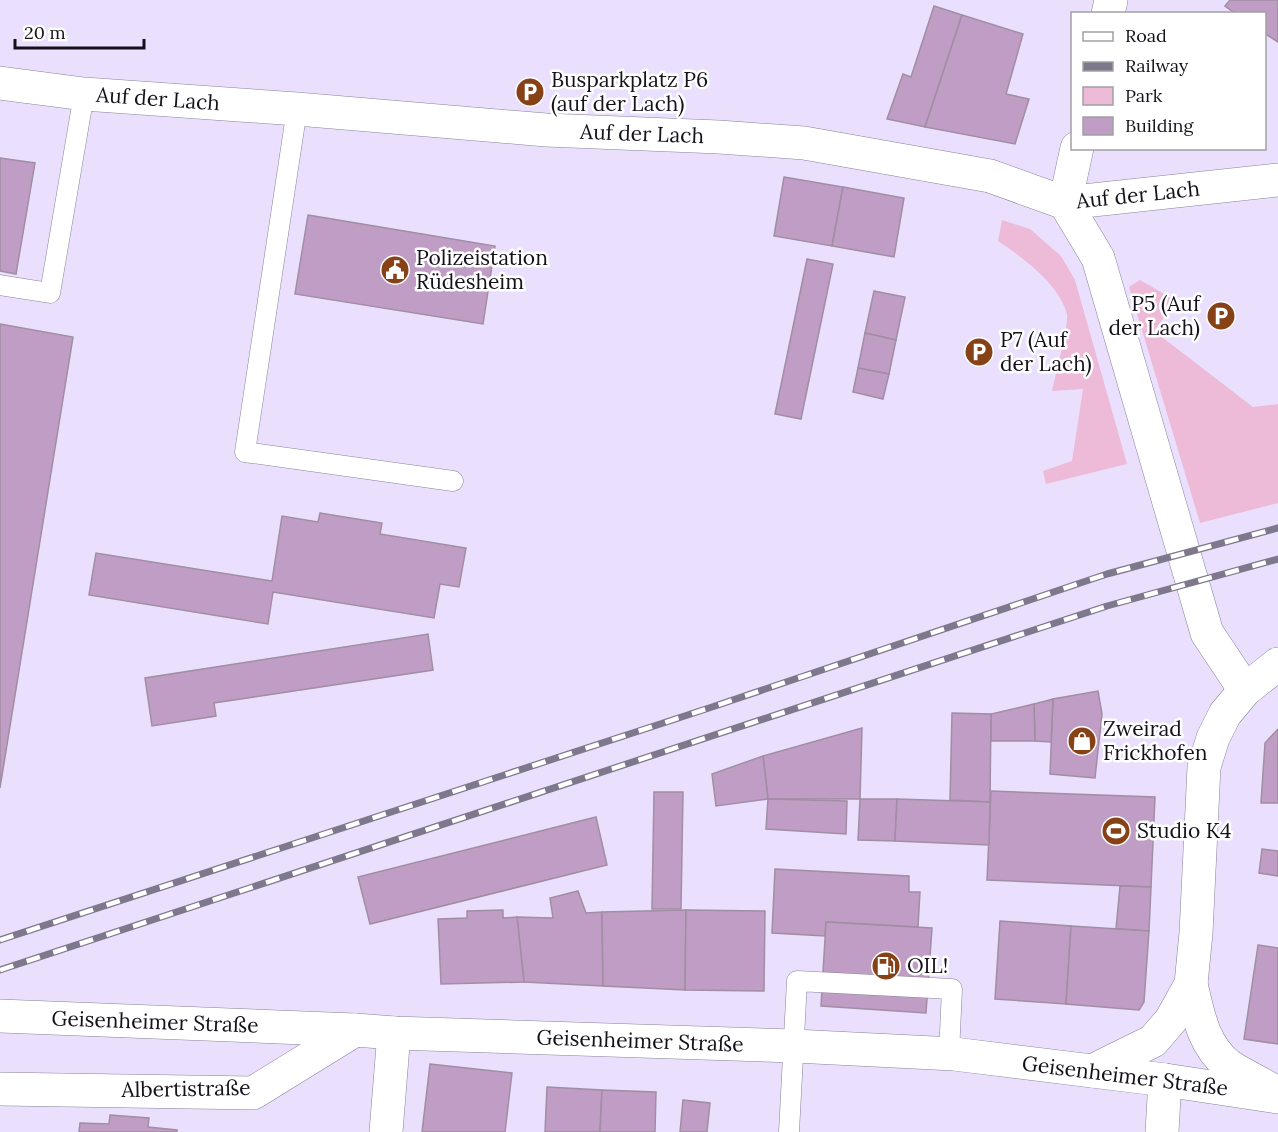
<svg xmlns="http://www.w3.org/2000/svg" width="1278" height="1132" viewBox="0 0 1278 1132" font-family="Lora,serif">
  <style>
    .green { fill: #edbad7 }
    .building { fill: #c09dc5; stroke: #a18da4; stroke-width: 1.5 }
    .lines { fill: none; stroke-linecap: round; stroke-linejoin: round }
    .lane-casing { stroke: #8a819b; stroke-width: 21 }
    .street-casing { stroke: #8a819b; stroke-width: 34 }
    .primary-casing { stroke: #8a819b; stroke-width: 34 }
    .lane { stroke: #fff; stroke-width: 20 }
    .street { stroke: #fff; stroke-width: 33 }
    .primary { stroke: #fff; stroke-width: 33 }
    .rail-casing { stroke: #7f788c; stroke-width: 7 }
    .rail { stroke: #fff; stroke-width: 4.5; stroke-dasharray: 14; stroke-linecap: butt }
    .labels { text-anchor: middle; stroke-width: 5; stroke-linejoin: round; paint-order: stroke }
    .poi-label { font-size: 21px; fill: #15111b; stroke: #fff; text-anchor: start }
    .street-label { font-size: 21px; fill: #15111b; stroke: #fff }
  </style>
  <rect width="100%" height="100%" fill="#eae0fd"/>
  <g class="green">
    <path d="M1002,220L1030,229L1061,256L1075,280L1127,464L1046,484L1043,471L1072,461L1083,389L1052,391C1055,378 1069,323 1067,314C1059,284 1022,257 998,241Z"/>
    <path d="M1140,280L1176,301L1154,331L1253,407L1278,404V503L1200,523L1129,287Z"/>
  </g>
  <g class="building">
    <path d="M1230,0H1278V42L1264,33V14H1236L1225,6Z"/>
    <path d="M934,6L962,15L925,127L887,119L903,74L911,77Z"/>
    <path d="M962,15L1023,34L1006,94L1029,99L1015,144L925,127Z"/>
    <path d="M0,158L35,163L16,274L0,271Z"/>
    <path d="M784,177L843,187L832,246L774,236Z"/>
    <path d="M843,187L904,198L894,257L832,246Z"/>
    <path d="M308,215L495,246L483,324L295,294Z"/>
    <path d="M807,259L833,264L801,419L775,414Z"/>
    <path d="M874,291L905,297L896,340L865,333Z"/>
    <path d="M0,324L73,337L0,788Z"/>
    <path d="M865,333L896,340L889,374L858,368Z"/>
    <path d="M858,368L889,374L883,399L853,392Z"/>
    <path d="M320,513L382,523L380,534L466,548L459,587L440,584L434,618L273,592L268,624L89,595L96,553L272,581L282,516L318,522Z"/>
    <path d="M428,634L433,670L214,703L216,716L152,726L145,678Z"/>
    <path d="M1098,691L1102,714L1095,778L1050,774L1053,699Z"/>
    <path d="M1053,699L1051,742L1035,741L1034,704Z"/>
    <path d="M1034,704L1035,741H991V714Z"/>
    <path d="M952,713L991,714L990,802L950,800Z"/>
    <path d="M862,728L860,799H768L763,756Z"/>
    <path d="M1278,729V803H1261L1265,743Z"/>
    <path d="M763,756L768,799L716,806L712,774Z"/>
    <path d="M991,791L1155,797L1151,887L987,880Z"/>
    <path d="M654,792H683L681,909H652Z"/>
    <path d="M768,799L847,801L846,834L766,829Z"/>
    <path d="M860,799H897L895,841L858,840Z"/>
    <path d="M897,799L990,802L989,845L895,841Z"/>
    <path d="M596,817L607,865L370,924L358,877Z"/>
    <path d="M1262,849L1278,851V876L1259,873Z"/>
    <path d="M775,869L909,876V892H920L918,927L826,922L825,936L772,933Z"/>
    <path d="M1120,886L1151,887L1149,931L1116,929Z"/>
    <path d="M578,891L586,913L602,912L603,986L524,982L517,917L553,918L550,898Z"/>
    <path d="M503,910V918L517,917L524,982L441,984L438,919L467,918V911Z"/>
    <path d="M686,910L685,990L603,986L602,912Z"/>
    <path d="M686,910L765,911L764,991L685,990Z"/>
    <path d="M1000,921L1071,926L1066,1004L995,999Z"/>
    <path d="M826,922L932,928L926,1013L821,1006Z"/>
    <path d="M1071,926L1149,931L1144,1002L1139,1010L1066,1004Z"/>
    <path d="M1258,945L1278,948V1044L1244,1039Z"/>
    <path d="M430,1064L512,1073L505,1132H422Z"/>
    <path d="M547,1087L602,1090L600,1132H545Z"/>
    <path d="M602,1090L656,1092L655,1132H600Z"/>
    <path d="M683,1100L710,1103L707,1132H680Z"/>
    <path d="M110,1115L149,1118L148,1127L177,1130V1132H79L80,1123L109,1124Z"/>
  </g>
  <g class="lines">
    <g class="lane-casing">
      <g id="lane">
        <path d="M297,109L245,452L453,481"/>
        <path d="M0,285L50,293L84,94"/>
        <path d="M789,1132L797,981L952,989L949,1054"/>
      </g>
    </g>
    <g class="street-casing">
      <g id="street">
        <path d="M1108,14L1111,0"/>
        <path d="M0,83L84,94L297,109L546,130L719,137L804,143L990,176L1065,203L1278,180"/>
        <path d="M1077,148L1065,203L1098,258L1207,633L1245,690"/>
        <path d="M0,1089L253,1093L355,1030"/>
        <path d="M386,1132L394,1033"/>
        <path d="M1162,1132L1165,1080"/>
      </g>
    </g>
    <g class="primary-casing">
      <g id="primary">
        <path d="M1191,984C1198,1014 1203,1045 1228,1065C1241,1074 1257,1081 1270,1089"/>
        <path d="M0,1016L355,1030L394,1033L794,1046L954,1054L1165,1080L1278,1097"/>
        <path d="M1092,1071L1153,1041L1171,1020L1191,984L1196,933L1204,767L1213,738L1225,714L1245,690L1278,664"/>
      </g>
    </g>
    <use href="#lane" class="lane"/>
    <use href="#street" class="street"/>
    <use href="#primary" class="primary"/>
    <g class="rail-casing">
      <g id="rail">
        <path d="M0,940L709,708L1107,574L1278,528"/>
        <path d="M0,970L1107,606L1278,559"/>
      </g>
    </g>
    <use href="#rail" class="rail"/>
  </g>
  <defs>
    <g id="parking-disc" transform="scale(1.5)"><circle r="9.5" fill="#864216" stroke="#fff"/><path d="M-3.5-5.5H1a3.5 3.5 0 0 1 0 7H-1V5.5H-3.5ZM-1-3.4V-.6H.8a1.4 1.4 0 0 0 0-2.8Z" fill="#fff"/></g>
    <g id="civic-disc" transform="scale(1.5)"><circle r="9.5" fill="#864216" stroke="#fff"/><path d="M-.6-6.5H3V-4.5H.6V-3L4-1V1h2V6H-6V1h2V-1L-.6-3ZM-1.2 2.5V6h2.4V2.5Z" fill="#fff"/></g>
    <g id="shop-disc" transform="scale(1.5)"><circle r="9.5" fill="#864216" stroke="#fff"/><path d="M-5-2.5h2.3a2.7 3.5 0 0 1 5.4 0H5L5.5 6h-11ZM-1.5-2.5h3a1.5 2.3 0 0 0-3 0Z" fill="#fff"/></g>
    <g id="stadium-disc" transform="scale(1.5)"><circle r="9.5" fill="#864216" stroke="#fff"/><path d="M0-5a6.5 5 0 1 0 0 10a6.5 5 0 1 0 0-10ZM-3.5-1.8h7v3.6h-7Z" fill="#fff"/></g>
    <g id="fuel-disc" transform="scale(1.5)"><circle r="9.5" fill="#864216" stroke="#fff"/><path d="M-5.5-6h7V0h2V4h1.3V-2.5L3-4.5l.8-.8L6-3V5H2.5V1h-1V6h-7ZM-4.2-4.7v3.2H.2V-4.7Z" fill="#fff"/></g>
  </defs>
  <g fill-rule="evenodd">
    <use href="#parking-disc" x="530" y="92"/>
    <use href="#civic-disc" x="395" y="270"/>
    <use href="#parking-disc" x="1221" y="316"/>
    <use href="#parking-disc" x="979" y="352"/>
    <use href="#shop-disc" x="1082" y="741"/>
    <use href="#stadium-disc" x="1116" y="831"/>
    <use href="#fuel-disc" x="886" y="966"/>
  </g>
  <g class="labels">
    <g class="poi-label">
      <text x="551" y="87">Busparkplatz P6<tspan x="551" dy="24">(auf der Lach)</tspan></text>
      <text x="416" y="265">Polizeistation<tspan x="416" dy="24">Rüdesheim</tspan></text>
      <text x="1200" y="311" text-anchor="end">P5 (Auf<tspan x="1200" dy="24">der Lach)</tspan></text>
      <text x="1000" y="347">P7 (Auf<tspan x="1000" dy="24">der Lach)</tspan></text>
      <text x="1103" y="736">Zweirad<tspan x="1103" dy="24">Frickhofen</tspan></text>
      <text x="1137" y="838">Studio K4</text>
      <text x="907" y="973">OIL!</text>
    </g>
    <g class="street-label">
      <text transform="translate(158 99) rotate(4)" y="7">Auf der Lach</text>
      <text transform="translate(642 134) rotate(2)" y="7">Auf der Lach</text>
      <text transform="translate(1138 195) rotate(-6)" y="7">Auf der Lach</text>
      <text transform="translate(155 1022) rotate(2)" y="7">Geisenheimer Straße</text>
      <text transform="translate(640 1041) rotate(2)" y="7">Geisenheimer Straße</text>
      <text transform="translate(1125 1076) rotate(7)" y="7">Geisenheimer Straße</text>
      <text transform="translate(186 1089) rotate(-1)" y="7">Albertistraße</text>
    </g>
  </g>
  <rect x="1071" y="12" width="195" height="138" fill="#ffffff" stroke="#a1a0a4" stroke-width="1.5"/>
  <rect x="1083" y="32" width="30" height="9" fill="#ffffff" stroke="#a1a0a4" stroke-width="1.5"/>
  <text x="1125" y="42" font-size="18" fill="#15111b">Road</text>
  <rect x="1083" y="62" width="30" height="9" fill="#7f788c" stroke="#a1a0a4" stroke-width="1.5"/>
  <text x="1125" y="72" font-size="18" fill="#15111b">Railway</text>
  <rect x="1083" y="87" width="30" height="18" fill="#edbad7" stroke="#a1a0a4" stroke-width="1.5"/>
  <text x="1125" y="102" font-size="18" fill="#15111b">Park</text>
  <rect x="1083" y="117" width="30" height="18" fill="#c09dc5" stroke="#a1a0a4" stroke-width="1.5"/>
  <text x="1125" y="132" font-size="18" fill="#15111b">Building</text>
  <path d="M15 39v9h129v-9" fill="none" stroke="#15111b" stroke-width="3"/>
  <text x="24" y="39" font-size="18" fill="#15111b" stroke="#ffffff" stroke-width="4.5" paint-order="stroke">20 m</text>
</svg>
